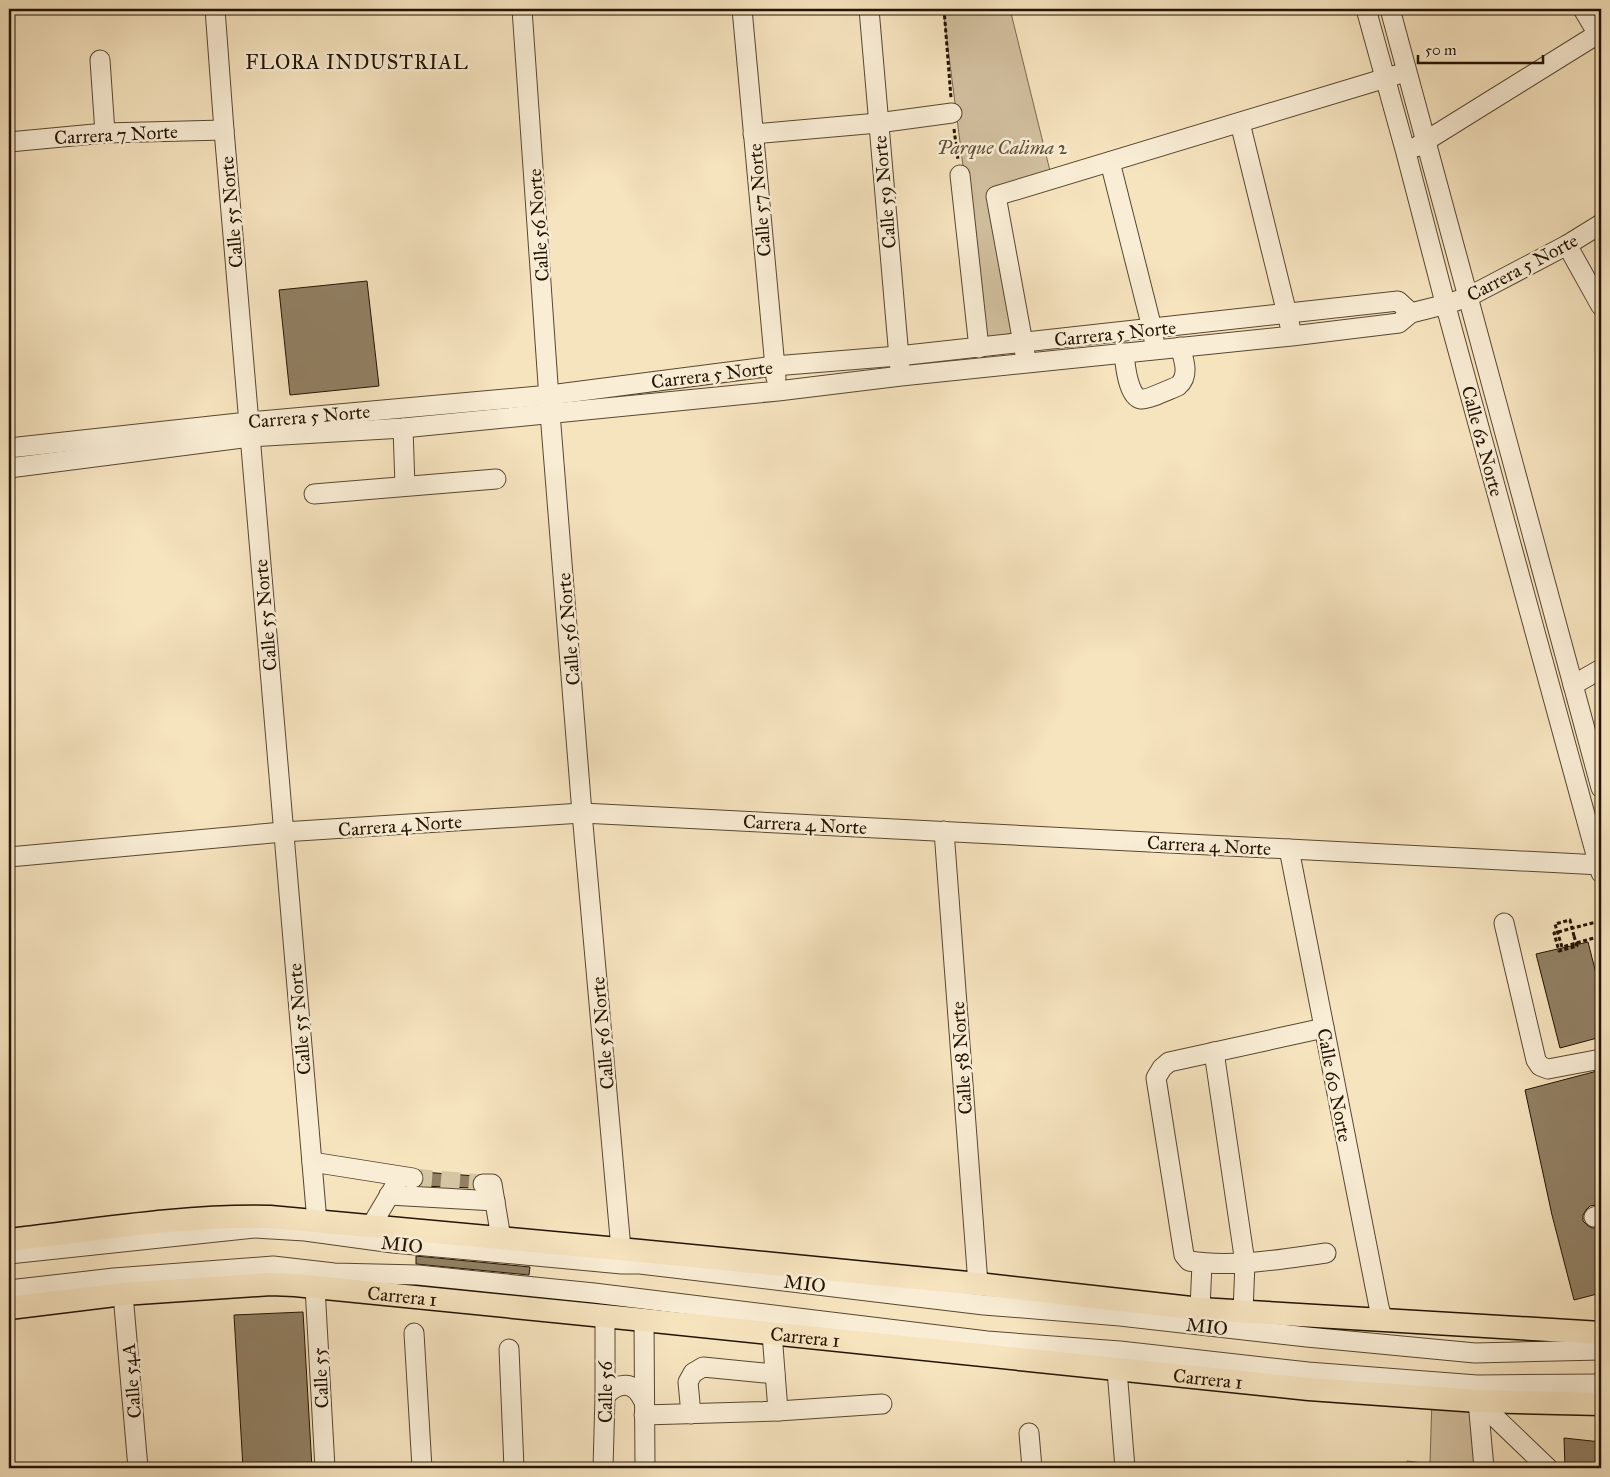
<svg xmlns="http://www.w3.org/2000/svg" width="1610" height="1477" viewBox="0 0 1610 1477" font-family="'IM FELL Great Primer',serif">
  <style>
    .green { fill: #d2c09f; stroke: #7a6a50 }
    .building { fill: #918064; stroke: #231301 }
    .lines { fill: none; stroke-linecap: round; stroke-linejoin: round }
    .minor-tunnel { stroke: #d6c5a2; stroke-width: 19; stroke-dasharray: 19 9; stroke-linecap: butt }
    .minor-casing { stroke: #584730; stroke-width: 21 }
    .major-casing { stroke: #231301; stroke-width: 25 }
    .path { stroke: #231301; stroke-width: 3; stroke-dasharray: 4 2.5; stroke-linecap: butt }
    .minor { stroke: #f9edd5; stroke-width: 19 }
    .major { stroke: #f6e4bf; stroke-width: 22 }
    .path-bridge { stroke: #231301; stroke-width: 3; stroke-dasharray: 4 2.5; stroke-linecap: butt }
    .labels { text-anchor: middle; stroke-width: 5; stroke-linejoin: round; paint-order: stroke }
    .street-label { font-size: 19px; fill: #231301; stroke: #f9edd5 }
    .park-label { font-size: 19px; font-style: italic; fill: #605038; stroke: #f9edd5 }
    .neighbourhood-label { font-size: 20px; letter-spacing: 1px; fill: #231301; stroke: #f9edd5 }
  </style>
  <rect width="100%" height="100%" fill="#f6e4bf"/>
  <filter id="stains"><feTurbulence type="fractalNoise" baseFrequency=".004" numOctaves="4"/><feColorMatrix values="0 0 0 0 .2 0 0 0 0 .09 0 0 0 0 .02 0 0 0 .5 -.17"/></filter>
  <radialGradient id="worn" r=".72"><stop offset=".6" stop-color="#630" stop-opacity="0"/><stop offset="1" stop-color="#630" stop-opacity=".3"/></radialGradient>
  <g class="green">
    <path d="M943,9H1010L1052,179L996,196L1021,332L985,338Z"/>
    <path d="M1432,1398L1478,1401L1484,1468H1407V1461L1430,1464Z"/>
  </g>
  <g class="building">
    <path d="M367,281L379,386L290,395L279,290Z"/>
    <path d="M1588,942L1601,993V1037L1560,1048L1536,954Z"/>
    <path d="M1601,1070V1204L1590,1206L1586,1210L1583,1215V1221L1587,1225L1592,1228L1601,1227V1293L1574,1300L1552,1215L1525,1090Z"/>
    <path d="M422,1172L476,1176L472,1184L473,1188L421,1186L424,1179Z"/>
    <path d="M416,1256L530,1267L529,1275L416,1264Z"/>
    <path d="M303,1312L312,1468H243L234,1315Z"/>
    <path d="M1564,1438L1601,1442V1468H1565Z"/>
  </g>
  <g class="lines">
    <path class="minor-tunnel" d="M413,1178L483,1184"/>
    <g class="minor-casing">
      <g id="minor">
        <path d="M215,9L224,130L317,1222"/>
        <path d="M522,9L550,413L582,813L621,1249"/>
        <path d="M742,9L776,378"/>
        <path d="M869,9L900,369"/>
        <path d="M1366,9L1406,153L1448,314L1601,873"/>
        <path d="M1390,9L1601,788"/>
        <path d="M1583,9L1598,34"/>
        <path d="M100,60L105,133"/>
        <path d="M1240,123L1290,326"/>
        <path d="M753,134L878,123L952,113"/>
        <path d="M9,142L105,133L224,130"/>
        <path d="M1416,147L1601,32"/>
        <path d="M1110,162L1152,328L1154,340"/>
        <path d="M960,175L979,348"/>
        <path d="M1567,245L1601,306"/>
        <path d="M1124,353C1125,364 1128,397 1141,399C1148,400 1170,389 1178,386C1190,376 1184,360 1180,347"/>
        <path d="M1025,354L996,196L1396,75"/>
        <path d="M403,428L405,486"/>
        <path d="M9,448L248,422L550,395L774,366L898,356L1398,301L1411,313"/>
        <path d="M9,468L250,437L403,428L778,391L901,376L1292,336L1399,323L1411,313L1447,304L1468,297L1567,245L1601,224"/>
        <path d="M314,494L496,479"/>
        <path d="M1573,685L1601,669"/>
        <path d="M944,831L978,1284"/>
        <path d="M1289,849L1379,1307L1383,1320"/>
        <path d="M9,857L283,832L582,813L1601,865"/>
        <path d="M1504,923L1536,1060L1540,1066L1548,1069L1601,1059"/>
        <path d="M1324,1028L1169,1062L1162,1068L1156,1078L1184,1255L1189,1261C1234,1268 1281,1259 1326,1253"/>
        <path d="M1214,1052L1245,1263L1243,1312"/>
        <path d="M312,1162L413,1178"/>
        <path d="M483,1184H492L501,1238"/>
        <path d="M389,1195L495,1201"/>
        <path d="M1594,1217L1601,1215"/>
        <path d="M371,1226L396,1184"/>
        <path d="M9,1254L254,1228L305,1231L393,1243L622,1264H640L984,1305L1120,1316L1307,1337L1475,1353L1601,1350"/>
        <path d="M315,1287L325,1468"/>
        <path d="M9,1290L114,1278L273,1266L334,1273L418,1275L594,1293L987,1341L1120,1351L1308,1372L1477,1385L1601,1384"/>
        <path d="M123,1294L138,1468"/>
        <path d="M1200,1309L1202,1263"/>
        <path d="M644,1320L645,1468"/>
        <path d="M414,1333L422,1468"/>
        <path d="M509,1349L514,1468"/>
        <path d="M1117,1370L1125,1468"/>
        <path d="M605,1396C619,1381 634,1381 643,1400"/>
        <path d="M1478,1401L1548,1468"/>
        <path d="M1478,1401L1484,1468"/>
        <path d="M778,1411L882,1404"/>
        <path d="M691,1414L688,1382L693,1373L703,1367L775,1374"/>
        <path d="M644,1415L778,1411L772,1333"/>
        <path d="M1029,1433L1032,1468"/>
        <path d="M603,1468L605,1396V1316"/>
      </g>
    </g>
    <g class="major-casing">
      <g id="major">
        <path d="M9,1240C95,1230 183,1215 270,1217L640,1251L978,1284L1200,1309L1601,1333"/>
        <path id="s1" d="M9,1308L123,1294L271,1284L295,1285L644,1320L1309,1389L1478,1401L1601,1404"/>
      </g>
    </g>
    <g class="path">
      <path d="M944,9L951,98"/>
      <path d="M954,129L958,160"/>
      <path d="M1574,936L1577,946L1559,951L1554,933L1600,921"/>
    </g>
    <use href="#minor" class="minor"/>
    <use href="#major" class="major"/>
    <path class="path-bridge" d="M1574,936L1570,920L1555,924L1562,947L1601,936"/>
  </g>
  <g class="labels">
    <g class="street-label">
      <text transform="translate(116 134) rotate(-3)" y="7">Carrera 7 Norte</text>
      <text transform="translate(884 192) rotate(-95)" y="7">Calle 59 Norte</text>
      <text transform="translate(759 200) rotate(-95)" y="7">Calle 57 Norte</text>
      <text transform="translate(231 212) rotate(-95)" y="7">Calle 55 Norte</text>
      <text transform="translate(538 225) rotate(-94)" y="7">Calle 56 Norte</text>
      <text transform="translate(1522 267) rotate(-28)" y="7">Carrera 5 Norte</text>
      <text transform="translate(1115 333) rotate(-6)" y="7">Carrera 5 Norte</text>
      <text transform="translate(712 374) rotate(-7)" y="7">Carrera 5 Norte</text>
      <text transform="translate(309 416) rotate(-5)" y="7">Carrera 5 Norte</text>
      <text transform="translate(1483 441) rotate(75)" y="7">Calle 62 Norte</text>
      <text transform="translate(265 615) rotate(-95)" y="7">Calle 55 Norte</text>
      <text transform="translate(568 629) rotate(-95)" y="7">Calle 56 Norte</text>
      <text transform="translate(805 824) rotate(3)" y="7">Carrera 4 Norte</text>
      <text transform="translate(400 825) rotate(-4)" y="7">Carrera 4 Norte</text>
      <text transform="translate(1209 845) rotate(3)" y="7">Carrera 4 Norte</text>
      <text transform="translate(299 1019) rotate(-95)" y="7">Calle 55 Norte</text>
      <text transform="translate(602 1033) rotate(-95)" y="7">Calle 56 Norte</text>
      <text transform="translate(961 1058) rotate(-94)" y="7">Calle 58 Norte</text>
      <text transform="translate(1335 1085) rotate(79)" y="7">Calle 60 Norte</text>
      <text transform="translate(402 1244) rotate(6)" y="7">MIO</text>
      <text transform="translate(805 1283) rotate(7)" y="7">MIO</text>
      <text dy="7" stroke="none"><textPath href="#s1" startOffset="395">Carrera 1</textPath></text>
      <text transform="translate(1207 1326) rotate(6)" y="7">MIO</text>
      <text dy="7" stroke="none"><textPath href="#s1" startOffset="800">Carrera 1</textPath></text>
      <text transform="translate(320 1378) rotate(-93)" y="7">Calle 55</text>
      <text dy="7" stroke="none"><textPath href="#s1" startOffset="1205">Carrera 1</textPath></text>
      <text transform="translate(131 1381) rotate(-95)" y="7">Calle 54A</text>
      <text transform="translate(605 1392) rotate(-90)" y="7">Calle 56</text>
    </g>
    <g class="park-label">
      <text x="1002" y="154">Parque Calima 2</text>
    </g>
    <g class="neighbourhood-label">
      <text x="357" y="69">FLORA INDUSTRIAL</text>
    </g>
  </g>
  <rect width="1610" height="1477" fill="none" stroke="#f6e4bf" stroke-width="30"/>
  <rect x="10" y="10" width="1590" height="1457" fill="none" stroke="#231301" stroke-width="2.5"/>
  <rect x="15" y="15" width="1580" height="1447" fill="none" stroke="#231301"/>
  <path d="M1418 55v8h125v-8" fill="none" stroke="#231301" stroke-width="2.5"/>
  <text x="1425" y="55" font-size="15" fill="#231301" stroke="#f9edd5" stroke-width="4" paint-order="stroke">50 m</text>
  <rect width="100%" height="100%" filter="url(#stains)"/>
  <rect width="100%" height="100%" fill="url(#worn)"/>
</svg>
